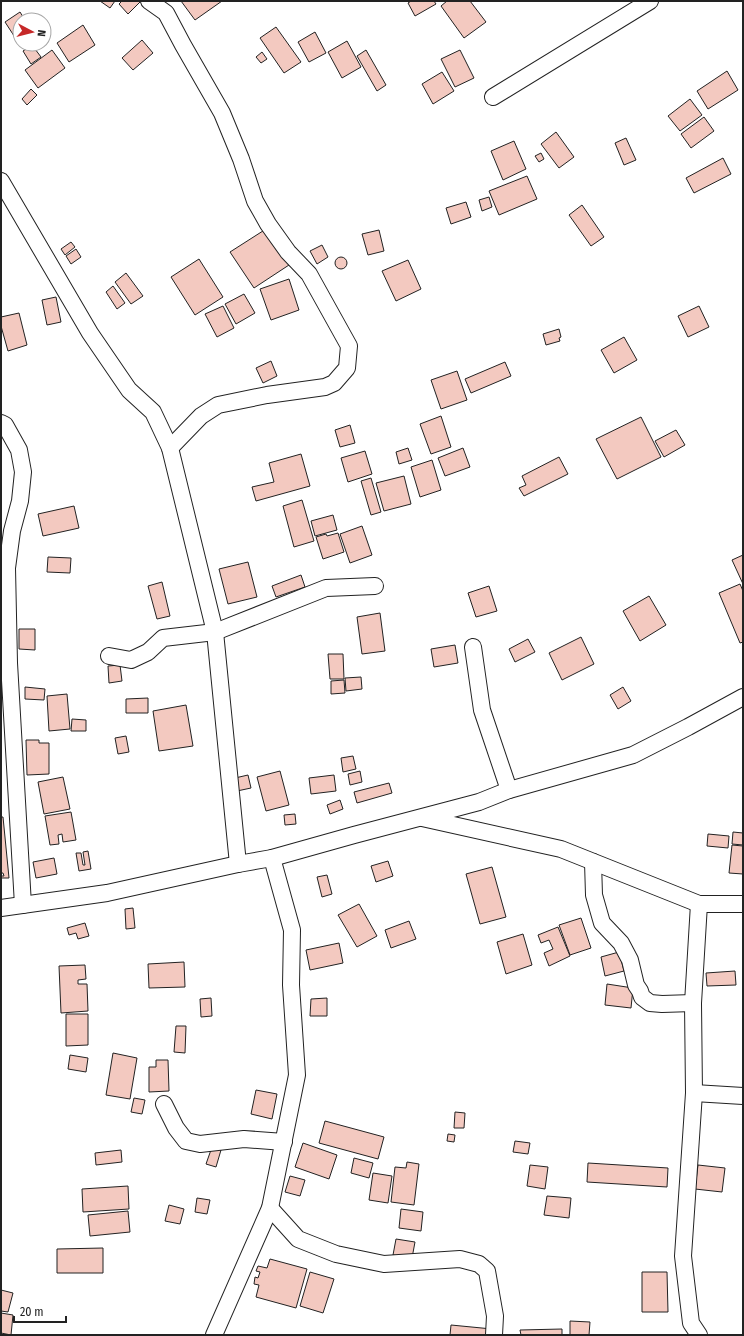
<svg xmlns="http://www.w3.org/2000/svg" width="744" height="1336" viewBox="0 0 744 1336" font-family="'Fira Sans Condensed',sans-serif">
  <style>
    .building { fill: #f3c9c0; stroke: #222 }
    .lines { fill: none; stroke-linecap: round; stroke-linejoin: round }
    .street-casing { stroke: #222; stroke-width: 18 }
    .street { stroke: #fff; stroke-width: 16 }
  </style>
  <rect width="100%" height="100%" fill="#fff"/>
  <g class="building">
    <path d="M100,1H115L110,8Z"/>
    <path d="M122,1H138L140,2L128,14L119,4Z"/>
    <path d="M181,1H222L195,20Z"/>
    <path d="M411,1H434L436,4L415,16L408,3Z"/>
    <path d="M447,1H470L486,22L464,38L441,6Z"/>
    <path d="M20,12L25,20H20V40L18,42L5,22Z"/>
    <path d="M83,25L95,45L69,62L57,43Z"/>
    <path d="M276,27L301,62L284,73L260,38Z"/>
    <path d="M315,32L326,53L309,62L298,42Z"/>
    <path d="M142,40L153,53L133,70L122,58Z"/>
    <path d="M347,41L361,67L342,78L328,52Z"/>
    <path d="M32,45L41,57L31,64L23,51Z"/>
    <path d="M52,50L65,68L38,88L25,70Z"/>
    <path d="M366,50L386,85L377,91L357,56Z"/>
    <path d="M460,50L474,78L455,87L441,59Z"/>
    <path d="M262,52L267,59L261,63L256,57Z"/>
    <path d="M727,71L738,90L708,109L697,91Z"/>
    <path d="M442,72L454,91L433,104L422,84Z"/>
    <path d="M31,89L37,95L27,105L22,99Z"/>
    <path d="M690,99L702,115L680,131L668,116Z"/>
    <path d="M704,117L714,131L691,148L681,134Z"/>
    <path d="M556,132L574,157L559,168L541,144Z"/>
    <path d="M626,138L636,160L624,165L615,143Z"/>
    <path d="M514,141L526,169L503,180L491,151Z"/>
    <path d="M541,153L544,159L539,162L535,156Z"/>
    <path d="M723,158L731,174L694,193L686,178Z"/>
    <path d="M527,176L537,199L499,215L489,191Z"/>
    <path d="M489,197L492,207L482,211L479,200Z"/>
    <path d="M466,202L471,217L451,224L446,208Z"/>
    <path d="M582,205L604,237L591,246L569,215Z"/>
    <path d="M266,229L289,265L254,288L230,252Z"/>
    <path d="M379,230L384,251L368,255L362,234Z"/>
    <path d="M71,242L75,247L65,255L61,249Z"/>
    <path d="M322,245L328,257L317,264L310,251Z"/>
    <path d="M76,249L81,257L71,264L66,256Z"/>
    <circle cx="341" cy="263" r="6"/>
    <path d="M199,259L223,297L195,315L171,277Z"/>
    <path d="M408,260L421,289L396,301L382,271Z"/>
    <path d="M126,273L143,296L131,304L115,282Z"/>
    <path d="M289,279L299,310L271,320L260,289Z"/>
    <path d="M113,286L125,303L117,309L106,292Z"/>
    <path d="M244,294L255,313L236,324L225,304Z"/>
    <path d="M56,297L61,322L47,325L42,300Z"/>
    <path d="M223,306L234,328L217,337L205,314Z"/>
    <path d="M699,306L709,327L688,337L678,316Z"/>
    <path d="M19,313L27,345L8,351L1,326V317Z"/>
    <path d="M559,329L561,337L559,338L560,341L546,345L543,334Z"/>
    <path d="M624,337L637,360L614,373L601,350Z"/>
    <path d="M271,361L277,376L263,383L256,368Z"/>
    <path d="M505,362L511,376L471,393L465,379Z"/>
    <path d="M457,371L467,400L441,409L431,380Z"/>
    <path d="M441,416L451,447L431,454L420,424Z"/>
    <path d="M641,417L661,457L617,479L596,439Z"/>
    <path d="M350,425L355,443L340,447L335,430Z"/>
    <path d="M676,430L685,445L664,457L655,441Z"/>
    <path d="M408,448L412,460L399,464L396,452Z"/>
    <path d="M463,448L470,467L445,476L438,458Z"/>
    <path d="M365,451L372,474L348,482L341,458Z"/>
    <path d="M301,454L310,486L256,501L252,487L274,482L269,463Z"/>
    <path d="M559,457L568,474L524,496L519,488L526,485L522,476Z"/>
    <path d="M432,460L441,490L420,497L411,467Z"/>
    <path d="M404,476L411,504L384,511L376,483Z"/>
    <path d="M371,478L381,512L371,515L361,481Z"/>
    <path d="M302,500L314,541L294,547L283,506Z"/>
    <path d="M74,506L79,528L43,536L38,514Z"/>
    <path d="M333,515L337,530L315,536L311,521Z"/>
    <path d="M362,526L372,555L350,563L340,534Z"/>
    <path d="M338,533L344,552L323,559L316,537L326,534L327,536Z"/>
    <path d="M743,555V584L732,560Z"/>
    <path d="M48,557L71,558L70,573L47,572Z"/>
    <path d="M248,562L257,597L228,604L219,569Z"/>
    <path d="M301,575L305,587L276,597L272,586Z"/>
    <path d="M162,582L170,616L157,619L148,586Z"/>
    <path d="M740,584L743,591V642L740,643L719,593Z"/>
    <path d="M489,586L497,611L476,617L468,593Z"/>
    <path d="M649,596L666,625L640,641L623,611Z"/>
    <path d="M380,613L385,651L362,654L357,617Z"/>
    <path d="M19,629H35V650L19,649Z"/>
    <path d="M581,637L594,664L562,680L549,653Z"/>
    <path d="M528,639L535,652L515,662L509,649Z"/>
    <path d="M455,645L458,663L434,667L431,649Z"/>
    <path d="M328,654H343L344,679H330Z"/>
    <path d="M120,665L122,681L109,683L108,666Z"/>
    <path d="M361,677L362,689L346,691L345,678Z"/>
    <path d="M344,680L345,693L331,694V681Z"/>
    <path d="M25,687L45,689L44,700L25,699Z"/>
    <path d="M623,687L631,701L618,709L610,695Z"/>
    <path d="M67,694L70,729L49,731L47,696Z"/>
    <path d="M148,698V713H126V699Z"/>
    <path d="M186,705L193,746L159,751L153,711Z"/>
    <path d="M72,719L86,720V731H71Z"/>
    <path d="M126,736L129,752L118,754L115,738Z"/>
    <path d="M26,740H39V743H49V774L27,775Z"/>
    <path d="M353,756L356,769L343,772L341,758Z"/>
    <path d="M280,771L289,805L266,811L257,777Z"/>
    <path d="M360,771L362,782L350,785L348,774Z"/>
    <path d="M248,775L251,788L237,791L235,778Z"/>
    <path d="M334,775L336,791L311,794L309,778Z"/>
    <path d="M63,777L70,809L44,814L38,782Z"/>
    <path d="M389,783L392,793L357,803L354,792Z"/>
    <path d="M340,800L343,809L330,814L327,805Z"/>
    <path d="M71,812L76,840L63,842L62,834L58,835L59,844L50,845L45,816Z"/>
    <path d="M295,814L296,824L285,825L284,815Z"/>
    <path d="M1,817H3L9,878H1V876H4L3,873H1Z"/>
    <path d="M733,832L743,833V845L732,844Z"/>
    <path d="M708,834L729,836L728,848L707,846Z"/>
    <path d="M732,845L743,846V874L729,873Z"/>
    <path d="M88,851L91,869L79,871L76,853H81L83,865H85L83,852Z"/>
    <path d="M54,858L57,874L36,878L33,862Z"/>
    <path d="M388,861L393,876L376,882L371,866Z"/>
    <path d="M492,867L506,917L480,924L466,874Z"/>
    <path d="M327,875L332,894L322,897L317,877Z"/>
    <path d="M359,904L377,936L357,947L338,915Z"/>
    <path d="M133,908L135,928L126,929L125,909Z"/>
    <path d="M581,918L591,948L570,955L559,925Z"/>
    <path d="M409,921L416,939L391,948L385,930Z"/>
    <path d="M85,923L89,936L78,939L76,933L69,935L67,928Z"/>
    <path d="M558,927L570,956L549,966L544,953L553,949L549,940L541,943L538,935Z"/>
    <path d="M523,934L532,965L506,974L497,942Z"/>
    <path d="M339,943L343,963L310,970L306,950Z"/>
    <path d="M619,952L624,971L605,976L601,957Z"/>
    <path d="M184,962L185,987L149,988L148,964Z"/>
    <path d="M85,965L86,979L78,980V984H87L88,1011L61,1013L59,966Z"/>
    <path d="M735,971L736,985L707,986L706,973Z"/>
    <path d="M607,984L633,988L631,1008L605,1005Z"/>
    <path d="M211,998L212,1016L201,1017L200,999Z"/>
    <path d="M327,998V1016H310L311,999Z"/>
    <path d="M66,1014H88V1045L66,1046Z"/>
    <path d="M176,1026H186L185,1053L174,1052Z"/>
    <path d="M113,1053L137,1058L130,1099L106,1095Z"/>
    <path d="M70,1055L88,1058L86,1072L68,1069Z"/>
    <path d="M156,1060H168L169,1091L149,1092V1067H156Z"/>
    <path d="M256,1090L277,1094L272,1119L251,1114Z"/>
    <path d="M134,1098L145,1100L142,1114L131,1112Z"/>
    <path d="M455,1112L465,1113L464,1128H454Z"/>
    <path d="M325,1121L384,1137L378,1159L319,1143Z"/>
    <path d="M448,1134L455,1135L454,1142L447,1141Z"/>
    <path d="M515,1141L530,1143L528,1154L513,1152Z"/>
    <path d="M303,1143L337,1155L329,1179L295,1167Z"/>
    <path d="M212,1147L221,1150L216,1167L206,1164Z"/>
    <path d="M121,1150L122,1162L96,1165L95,1153Z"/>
    <path d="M354,1158L373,1163L369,1178L351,1173Z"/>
    <path d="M407,1162L419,1164L414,1205L391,1202L395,1167L406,1168Z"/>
    <path d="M588,1163L668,1168L667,1187L587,1182Z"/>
    <path d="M530,1165L548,1167L545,1189L527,1186Z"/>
    <path d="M698,1165L725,1168L722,1192L695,1189Z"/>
    <path d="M373,1173L392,1176L388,1203L369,1200Z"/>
    <path d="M290,1176L305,1180L300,1196L285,1192Z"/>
    <path d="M128,1186L129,1209L83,1212L82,1189Z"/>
    <path d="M547,1196L571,1198L569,1218L544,1215Z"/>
    <path d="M197,1198L210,1200L207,1214L195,1212Z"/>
    <path d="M169,1205L184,1209L180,1224L165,1221Z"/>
    <path d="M401,1209L423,1212L421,1231L399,1228Z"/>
    <path d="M128,1211L130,1232L90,1236L88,1215Z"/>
    <path d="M396,1239L415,1242L412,1258L393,1255Z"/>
    <path d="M103,1248V1273H57V1249Z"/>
    <path d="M270,1259L307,1269L296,1308L256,1297L259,1285L254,1284L255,1277L258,1278L260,1272L256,1271L258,1266L267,1268Z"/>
    <path d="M310,1272L334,1279L323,1313L300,1306Z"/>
    <path d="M642,1272H667L668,1312H642Z"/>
    <path d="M1,1290L13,1293L8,1312L1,1311Z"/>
    <path d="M1,1313L13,1315L11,1335L1,1333Z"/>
    <path d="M570,1321L590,1322L589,1335H570Z"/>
    <path d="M451,1325L492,1329V1335H450Z"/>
    <path d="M562,1329V1335H521L520,1330Z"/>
  </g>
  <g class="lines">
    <g class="street-casing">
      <g id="street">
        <path d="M149,1L166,13L183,45L222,113L241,159L255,201L268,224L288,252L309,274L349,346L347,368L334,383L325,387L267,395L218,405L201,416L170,448"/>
        <path d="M493,97L650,1"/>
        <path d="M1,181L90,333L129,390L153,412L170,448L215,632L238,864"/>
        <path d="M1,423L5,425L19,450L23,472L20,501L12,531L7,568L9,663L23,905"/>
        <path d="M473,647L482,710L509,790"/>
        <path d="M109,656L131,660L148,652L163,638L215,632L326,588L375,586"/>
        <path d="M422,818L561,849L699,904"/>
        <path d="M593,862L594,895L602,923L621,943L630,960L636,985L640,991L642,997L650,1003L662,1004L693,1003"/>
        <path d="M1,908L107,893L238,864L272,858L354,835L479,802L509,790L633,755L688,727L743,697"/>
        <path d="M694,1093L743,1096"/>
        <path d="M164,1104L176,1128L186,1141L200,1144L244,1139L284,1142"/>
        <path d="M270,1208L298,1239L336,1254L384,1264L460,1259L479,1264L487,1271L495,1316L494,1335"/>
        <path d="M214,1335L270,1208L297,1075L291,985L292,930L272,858"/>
        <path d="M699,1335L691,1323L683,1256L694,1093L693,1003L699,904H743"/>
      </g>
    </g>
    <use href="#street" class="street"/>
  </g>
  <rect width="744" height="1336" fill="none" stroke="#222222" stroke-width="4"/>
  <g transform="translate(32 32) rotate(97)"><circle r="19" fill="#ffffff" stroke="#a7a7a7"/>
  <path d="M0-3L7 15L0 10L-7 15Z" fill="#c62828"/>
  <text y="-6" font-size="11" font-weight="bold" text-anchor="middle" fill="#222222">N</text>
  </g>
  <path d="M14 1316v6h52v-6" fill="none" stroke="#222222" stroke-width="2"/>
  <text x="20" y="1316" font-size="12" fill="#222222" stroke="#ffffff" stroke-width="3" paint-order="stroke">20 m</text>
</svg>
